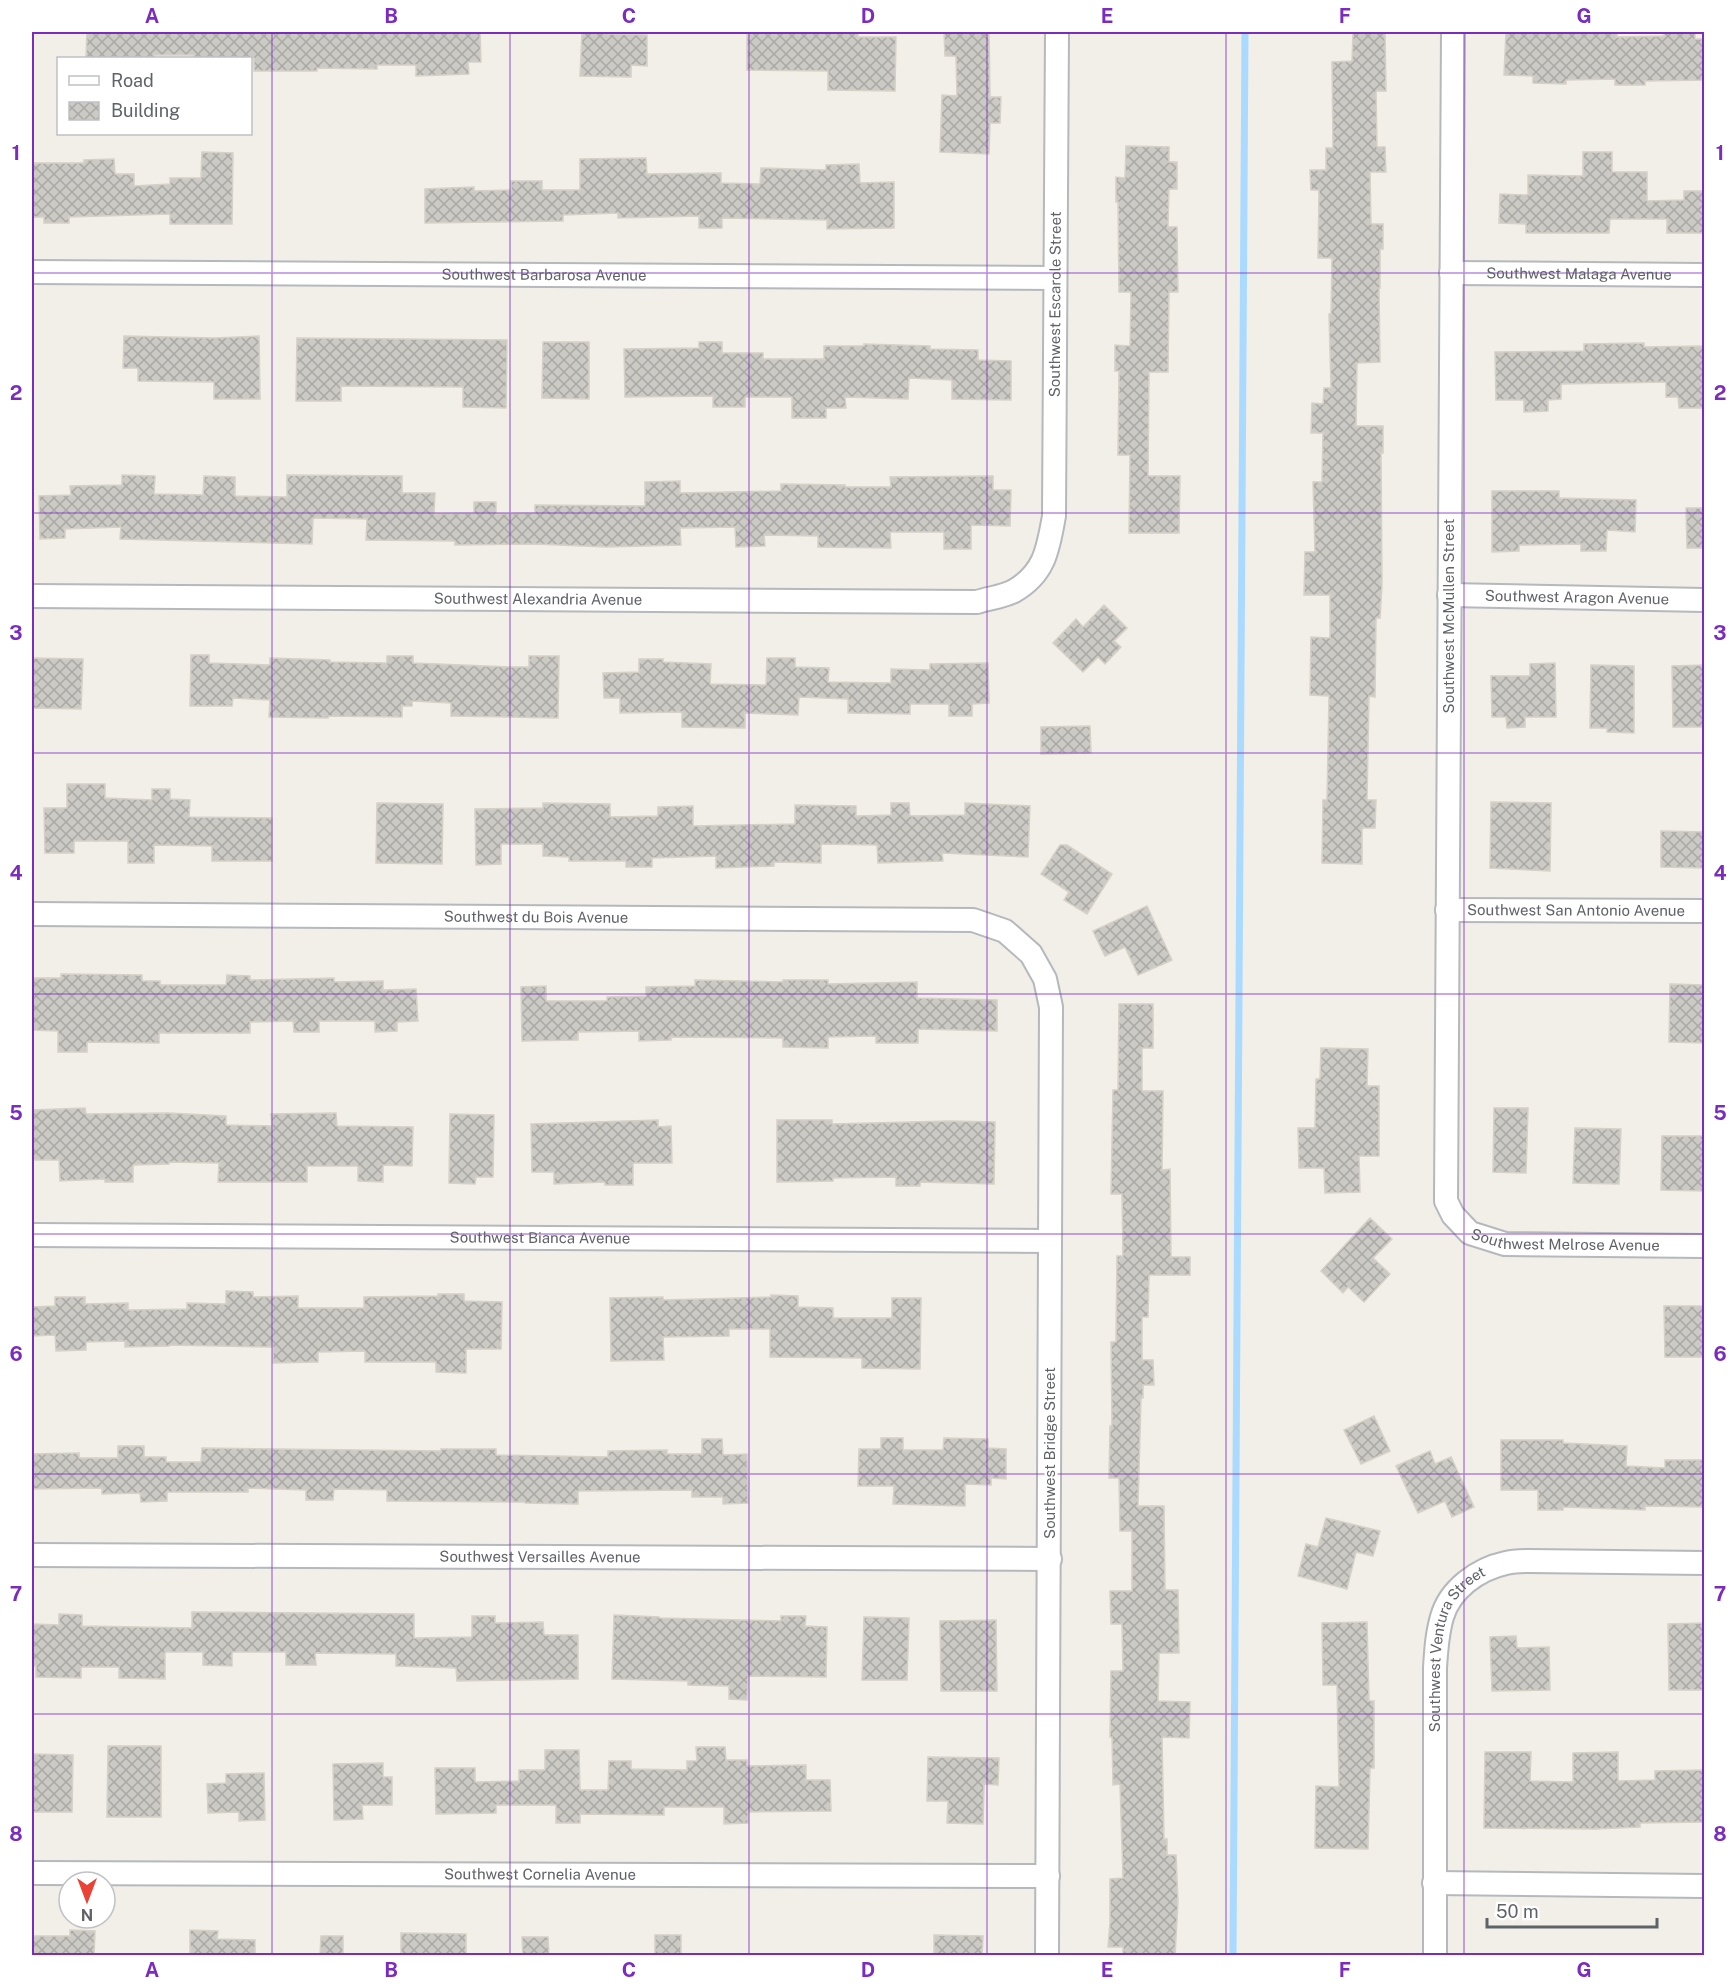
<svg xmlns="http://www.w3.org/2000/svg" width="1736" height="1987" viewBox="0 0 1736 1987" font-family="'Public Sans',sans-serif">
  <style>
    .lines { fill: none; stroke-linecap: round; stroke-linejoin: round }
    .stream { stroke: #aadaff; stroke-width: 7 }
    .building { fill: url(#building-cross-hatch); stroke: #d6d1c6; stroke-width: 1.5 }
    .minor-casing { stroke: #b5b8bc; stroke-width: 26 }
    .minor { stroke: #fff; stroke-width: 22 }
    .grid { fill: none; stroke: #7b2cbf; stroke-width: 1.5; stroke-opacity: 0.55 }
    .labels { text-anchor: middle; stroke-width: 5; stroke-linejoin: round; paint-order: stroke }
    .street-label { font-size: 15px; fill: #5f6368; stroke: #fff }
    .neatline { fill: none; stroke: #7b2cbf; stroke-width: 2 }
    .grid-label { font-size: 20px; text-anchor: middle; font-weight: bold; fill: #7b2cbf }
  </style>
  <defs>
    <pattern id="building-cross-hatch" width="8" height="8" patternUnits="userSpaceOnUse" patternTransform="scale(1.5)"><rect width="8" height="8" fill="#cccac5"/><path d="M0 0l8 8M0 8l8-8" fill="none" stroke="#a9a8a4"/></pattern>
  </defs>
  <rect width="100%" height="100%" fill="#f1efe8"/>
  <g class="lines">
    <path class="stream" d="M1233,1956L1245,32"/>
  </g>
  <g class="building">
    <path d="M87,32H480L481,62H468L469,74L416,76V65H377V69L317,68V71H254V58H194V55H154V58H86Z"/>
    <path d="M582,32H608V34L647,35V66L631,65V77L580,76Z"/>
    <path d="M747,32H858V37H896L895,91L828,90V71L747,70Z"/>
    <path d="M944,32H989L990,97H1001L1000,123H990L989,154L940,152L942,95L957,96L956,56H945Z"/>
    <path d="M1353,32H1385L1386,91H1376L1377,147H1385L1386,172H1370L1371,224H1383V249H1380V288H1379L1380,362L1357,363L1356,426H1383V453H1381L1382,585L1380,618H1376L1375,697L1369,696L1367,800H1376L1375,828H1362V864L1322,863L1323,800H1327L1329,696L1310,695L1311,637L1330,638V595H1304L1305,552H1315L1313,482H1322L1323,433H1311L1312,403L1323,404L1324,388H1331L1329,314H1331L1332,258H1318L1319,190H1311L1310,170H1326V148H1333L1332,62L1352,61Z"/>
    <path d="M1506,32H1617V37L1664,36V32H1695V39H1704V80L1645,81V85H1615V79L1566,80V84L1533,83V76L1504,75Z"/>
    <path d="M1126,146L1169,147V162H1177V189H1169L1168,227H1177L1178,292H1169L1168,372H1149L1148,476H1180L1179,533H1129L1130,455H1118L1119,371H1115V345L1130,346L1131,292H1119L1118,202H1116V177L1125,178Z"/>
    <path d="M202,152L233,153L232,224H170V214L69,217V223H44V217H32V163H84V160L114,159L115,174H134V186L170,184V178H201Z"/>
    <path d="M1583,152H1612V172H1647V201L1684,200V191H1704V233H1667V219H1610L1609,233H1526V224L1499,223L1500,194L1528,195V175L1583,176Z"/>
    <path d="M646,158L647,174L721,173V183L760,184L761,168L826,170V165L859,164L860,183L894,182V228L827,229V220L722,218V228H699V216L618,218V213L563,215V221L425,223V189L474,187V191L511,190V181H542V190H580V159Z"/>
    <path d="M124,336L214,338L259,336L260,399H214V382L138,381V368H123Z"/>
    <path d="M297,338L507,340L506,408L463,407V387L341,386V401H296Z"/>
    <path d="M543,342H589V399L542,398Z"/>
    <path d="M699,342H722V353H763V359H824V346H864V344L930,346V349L978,350V360L1011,361V400L952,399V380L909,378L908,399L845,397L846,408H826V418H792V397H745V407H713V396L625,397L624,349L699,348Z"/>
    <path d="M1644,343V347L1704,346V408H1679L1678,397H1666V382L1561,384V399L1548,400V411L1524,412V400H1496L1495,352L1584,351V344Z"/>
    <path d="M122,475L155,476L154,494L203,495L204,476L235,477V496L287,497V475L402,476V493H435L434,514L474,513V502H496V514L535,513V505L645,506V482L680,481V493L781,491V484L845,485V487H891L890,477L993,476V490H1011L1010,526L971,525V549H944V532H890L891,548L818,547V536L764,535L765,546L736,547L735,527L680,528L681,545L607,547L535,544L455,545V541L366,540L367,519L313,518L312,544L120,539L121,527L65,529V538L40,539L39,496L71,495L70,486L122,485Z"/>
    <path d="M1492,491H1559V498L1636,500L1635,532L1607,530L1606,551H1581V544L1519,545V551L1492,552Z"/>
    <path d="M1686,508H1704V548H1687Z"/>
    <path d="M1104,605L1127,628L1114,641L1121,647L1105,664L1098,657L1083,672L1053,643L1076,619L1083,627Z"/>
    <path d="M191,655H209V663L270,665V658L330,660V662L387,663V656H413V663L510,667H529V656H559L558,718L451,716V703L412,701V706H402V717L328,716V718L269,717L270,700L233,698L232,706H190Z"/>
    <path d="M32,658L83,659L81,709L32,708Z"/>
    <path d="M767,658H795V667L829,668L828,682L891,683V669L930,670V664L988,663L989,703L972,704V716H949V704H910V714L848,713V699L799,697L798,715L745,713V728L682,727V712L620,713V698H604L603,673L639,672V659H663V662L711,664L710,684L766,685Z"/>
    <path d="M1555,663L1556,717H1525V727L1507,728L1506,717H1492L1491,676H1530V664Z"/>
    <path d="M1591,665L1634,666V733L1607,732V728H1590Z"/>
    <path d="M1704,665V727H1673L1672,666Z"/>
    <path d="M1090,726L1091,753L1041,754V727Z"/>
    <path d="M67,784H105V798L152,800V789H170V799L190,800L189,817L272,818V861H212V846L154,845V863H128V841H74V853H45L44,808H67Z"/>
    <path d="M1491,802L1551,803L1550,871L1490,868Z"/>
    <path d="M377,803L443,804L442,864L376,863Z"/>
    <path d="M543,803L610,804V817L658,816V807L693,806V826L795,824V805L856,806V816L891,815V803H909L910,816L965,815V803L1030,806L1028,857L942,853L943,861L878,863L877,845L821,844V863L774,862V866L716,868V856L652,858V867H626V861H569V857L543,856V844H501V864L476,865L475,809L543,808Z"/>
    <path d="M1661,831L1704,832V868L1661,867Z"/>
    <path d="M1060,845H1067L1112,874L1087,914L1064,900L1069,892L1041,874Z"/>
    <path d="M1147,906L1172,960L1138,975L1125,947L1105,956L1093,931Z"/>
    <path d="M61,974L142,975V981H160V985H226L227,975L250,976V980L334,978V982L383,981V990L416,989L418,1021L397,1022V1031L375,1032V1021H319V1032H294L293,1021L250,1022V1033H159V1043L87,1042V1052H58V1031L32,1030V978H61Z"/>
    <path d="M695,980L783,982V980H828V984L917,982V998L997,1000V1031L918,1029V1043H876V1036L828,1037V1048L783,1047V1038L671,1037V1040L639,1041V1031L578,1032V1040L522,1041L521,987L546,986V1001H607V997L646,996V987L695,986Z"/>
    <path d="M1670,984L1704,985V1043L1669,1042Z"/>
    <path d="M1119,1004H1153V1048H1142V1091H1163L1162,1170L1170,1169L1171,1257H1190V1275H1149L1148,1317H1142V1360H1153L1154,1385H1143V1398H1141L1138,1506H1164L1165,1590H1178L1179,1653H1159L1158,1701L1190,1702L1189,1738L1162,1737L1164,1839H1167V1855H1176L1178,1902L1175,1956H1123V1947H1108L1110,1922V1879L1123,1878L1120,1784L1113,1785L1112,1737H1110L1111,1671H1123L1122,1624H1111L1110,1591H1132V1531H1120L1119,1478H1109L1110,1426H1112L1111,1342H1116L1117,1256H1123L1122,1194H1111L1113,1090H1118Z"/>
    <path d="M1321,1048L1368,1049L1367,1086H1379V1156H1359L1360,1192L1325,1193L1324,1168H1299L1298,1128H1315L1316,1079H1320Z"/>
    <path d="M85,1108L86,1114L168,1113L226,1116V1125L272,1126L271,1114L336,1113L337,1126L413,1127L412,1166L383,1165V1182L358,1181V1166H307V1182H218L219,1163L169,1162V1164L133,1165V1182H105V1179L60,1181L59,1160H32V1110Z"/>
    <path d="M1494,1108H1528L1526,1173L1493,1172Z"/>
    <path d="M450,1114L494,1115L493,1177H476L475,1184L449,1183Z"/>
    <path d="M658,1120V1127L671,1126L672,1163H633V1185H605V1182L554,1184V1172H532L531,1124Z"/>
    <path d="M777,1120H832V1124L950,1121L995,1122L994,1184L920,1182V1186H896V1177L833,1178V1181L777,1182Z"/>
    <path d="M1575,1128L1621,1129L1619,1184L1573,1183Z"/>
    <path d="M1662,1136H1704V1191L1661,1190Z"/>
    <path d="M1370,1218L1392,1239L1373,1258L1390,1274L1364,1302L1348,1287L1343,1293L1321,1271Z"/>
    <path d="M226,1291L253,1292V1297L298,1296V1308H364V1297L438,1296V1294H464V1301L502,1302L501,1349H466V1373L436,1372V1362H365V1351L318,1352V1362L273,1363V1347L169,1345V1346L125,1347V1341L86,1342V1350L56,1351L55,1335L32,1336V1307L55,1306V1297H85V1304L128,1303V1310L187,1309V1303L226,1304Z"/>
    <path d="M771,1295L798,1296V1307L833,1308V1318H892V1298H921L920,1369L862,1368V1358L770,1357V1329H729V1336L663,1337L664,1360L611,1361L610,1298L663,1297V1300L771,1297Z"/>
    <path d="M1664,1306H1704V1357H1665Z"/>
    <path d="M1374,1416L1390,1451L1361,1464L1344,1430Z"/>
    <path d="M881,1438H903V1450H943L944,1438L988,1439V1448L1006,1449V1479L991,1478V1485L965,1484V1506L893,1504L894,1486H858L859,1449H881Z"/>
    <path d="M702,1439H722L723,1455L747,1454L748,1503L723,1504V1497H692V1490L578,1491V1504L525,1503V1502L387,1501V1490L334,1489L333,1500H306V1490L248,1488V1492H167V1501L141,1502L140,1493L102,1494V1488L32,1489V1454L79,1453V1458H118V1446H144V1457H166V1462H201L202,1448L441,1451V1449H496V1455L608,1457V1451L667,1450V1454H702Z"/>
    <path d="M1501,1440H1563V1443L1627,1446L1626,1466L1665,1468V1460H1704V1507L1645,1506V1510L1563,1507V1510H1538V1490H1501Z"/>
    <path d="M1430,1451L1435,1464L1451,1457L1474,1507L1452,1517L1445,1501L1418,1513L1396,1466Z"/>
    <path d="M1326,1518L1380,1531L1373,1556L1356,1552L1347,1589L1298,1576L1306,1544L1318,1547Z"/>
    <path d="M192,1612L414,1614V1638L472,1637V1616H495V1623L543,1622L544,1635H578V1679L457,1681L456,1668L396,1666V1654L315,1653L316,1665H286V1652H232V1666L203,1665V1652H165V1679L119,1678V1667H81V1678L36,1677V1666H32V1624L59,1625V1614L82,1615V1626L192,1628Z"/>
    <path d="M614,1615L659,1617V1618L781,1621V1616H806L805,1626L827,1627L826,1677L748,1676L747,1700L729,1699V1686L688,1685V1681L612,1679Z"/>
    <path d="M864,1617L909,1618L907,1680H862Z"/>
    <path d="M996,1620L997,1691H941L940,1621Z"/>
    <path d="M1367,1622L1369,1701H1374V1768H1370L1368,1849L1315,1848L1316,1786L1339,1787L1337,1685H1323L1322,1623Z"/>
    <path d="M1704,1623V1690H1669L1668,1624Z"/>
    <path d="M1516,1636L1517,1648L1549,1647L1550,1690L1492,1691L1490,1637Z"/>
    <path d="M108,1746H161V1817H107Z"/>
    <path d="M696,1747H725L726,1760H747V1766L806,1765V1780H830L831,1811L748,1812V1823L724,1824V1807H664V1815L580,1814V1823H556V1805H496V1813L436,1814L435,1768H475V1782L519,1781V1770H545V1750H579L580,1790H608L609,1761H631V1769L687,1770V1761H697Z"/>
    <path d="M1485,1752H1531L1530,1781L1573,1782V1753L1618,1752V1781L1655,1780V1771L1704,1770V1822L1640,1823V1827L1595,1829L1484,1828Z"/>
    <path d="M32,1754L73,1755L72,1812H32Z"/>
    <path d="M928,1757L999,1758L998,1785L984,1784L983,1824L947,1823L948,1801H927Z"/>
    <path d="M383,1763V1777H392V1805H362L363,1819L334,1820L333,1764Z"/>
    <path d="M264,1773L265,1820L239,1821V1812L208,1813L207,1784L226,1783V1774Z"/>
    <path d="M70,1930L95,1931L94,1956H32V1936H70Z"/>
    <path d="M190,1930L218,1931L217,1939L255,1940V1956H190Z"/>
    <path d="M401,1933L466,1934V1956H401Z"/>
    <rect x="655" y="1935" width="26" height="21"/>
    <path d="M934,1935L983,1936L982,1956H934Z"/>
    <path d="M321,1936H343V1956H320Z"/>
    <path d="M522,1937H548L549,1956H523Z"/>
  </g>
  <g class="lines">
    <g class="minor-casing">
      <g id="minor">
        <path id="s1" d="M1453,32L1446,1201L1453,1215L1470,1233L1505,1244L1704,1246"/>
        <path id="s2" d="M32,272L1054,278"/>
        <path id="s3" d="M1451,273L1704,275"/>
        <path id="s4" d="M1449,595L1704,600"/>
        <path id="s5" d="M32,596L977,602C989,598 1003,597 1014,591C1045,573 1048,549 1054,516L1057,32"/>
        <path id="s6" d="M1447,910L1704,911"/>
        <path id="s7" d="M32,914L973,920L1005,931L1031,954L1045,979L1051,1007L1047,1956"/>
        <path id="s8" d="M32,1235L1050,1241"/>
        <path id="s9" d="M32,1555L1050,1559"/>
        <path id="s10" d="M32,1873L1048,1876"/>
        <path d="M1434,1883L1704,1886"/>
        <path id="s11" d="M1435,1956V1668C1436,1651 1437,1634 1442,1617C1450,1589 1478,1569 1506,1563C1513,1561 1522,1561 1529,1561L1704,1563"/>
      </g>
    </g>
    <use href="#minor" class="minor"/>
  </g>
  <path class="grid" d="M272,32V1956M510,32V1956M749,32V1956M987,32V1956M1226,32V1956M1464,32V1956M32,273H1704M32,513H1704M32,753H1704M32,994H1704M32,1234H1704M32,1474H1704M32,1714H1704"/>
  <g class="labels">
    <g class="street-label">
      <text dy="5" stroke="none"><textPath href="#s3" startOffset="128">Southwest Malaga Avenue</textPath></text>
      <text dy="5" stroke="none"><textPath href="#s2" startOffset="512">Southwest Barbarosa Avenue</textPath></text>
      <text dy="5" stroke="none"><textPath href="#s5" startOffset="1284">Southwest Escarole Street</textPath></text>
      <text dy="5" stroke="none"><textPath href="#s4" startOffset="128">Southwest Aragon Avenue</textPath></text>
      <text dy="5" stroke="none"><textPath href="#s5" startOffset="506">Southwest Alexandria Avenue</textPath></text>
      <text transform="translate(1449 616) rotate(-90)" y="5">Southwest McMullen Street</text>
      <text dy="5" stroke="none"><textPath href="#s6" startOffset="129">Southwest San Antonio Avenue</textPath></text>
      <text dy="5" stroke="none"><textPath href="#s7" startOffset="504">Southwest du Bois Avenue</textPath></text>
      <text dy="5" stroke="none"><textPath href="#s8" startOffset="508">Southwest Bianca Avenue</textPath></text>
      <text dy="5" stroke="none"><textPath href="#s1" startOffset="1306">Southwest Melrose Avenue</textPath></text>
      <text transform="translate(1050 1453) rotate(-90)" y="5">Southwest Bridge Street</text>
      <text dy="5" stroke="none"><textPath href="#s9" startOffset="508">Southwest Versailles Avenue</textPath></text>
      <text dy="5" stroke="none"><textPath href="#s11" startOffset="314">Southwest Ventura Street</textPath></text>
      <text dy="5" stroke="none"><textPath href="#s10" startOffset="508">Southwest Cornelia Avenue</textPath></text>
    </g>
  </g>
  <rect width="1736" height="1987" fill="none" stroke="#ffffff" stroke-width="66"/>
  <rect x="57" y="57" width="195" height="78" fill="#ffffff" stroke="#bfc1c3" stroke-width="1.5"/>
  <rect x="69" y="76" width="30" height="9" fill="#ffffff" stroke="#bfc1c3" stroke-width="1.5"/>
  <text x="111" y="87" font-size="18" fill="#5f6368">Road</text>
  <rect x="69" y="102" width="30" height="18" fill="url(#building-cross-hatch)" stroke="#bfc1c3" stroke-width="1.5"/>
  <text x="111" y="117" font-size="18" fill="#5f6368">Building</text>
  <g transform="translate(87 1900) rotate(180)"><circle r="28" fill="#ffffff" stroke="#bfc1c3" stroke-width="1.5"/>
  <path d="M0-4.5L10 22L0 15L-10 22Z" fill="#ea4335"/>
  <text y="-9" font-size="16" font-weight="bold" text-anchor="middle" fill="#5f6368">N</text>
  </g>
  <path d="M1487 1918v9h170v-9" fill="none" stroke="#5f6368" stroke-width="3"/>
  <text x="1496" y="1918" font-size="18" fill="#5f6368" stroke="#ffffff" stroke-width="4.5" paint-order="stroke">50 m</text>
  <rect x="33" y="33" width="1670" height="1921" class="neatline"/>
  <g class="grid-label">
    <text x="152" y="23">A</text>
    <text x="391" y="23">B</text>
    <text x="629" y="23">C</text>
    <text x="868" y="23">D</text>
    <text x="1107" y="23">E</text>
    <text x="1345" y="23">F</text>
    <text x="1584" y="23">G</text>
    <text x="16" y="160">1</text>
    <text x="1720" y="160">1</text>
    <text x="16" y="400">2</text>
    <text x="1720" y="400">2</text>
    <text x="16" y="640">3</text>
    <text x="1720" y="640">3</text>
    <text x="16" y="880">4</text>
    <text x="1720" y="880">4</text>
    <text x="16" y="1120">5</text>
    <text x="1720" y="1120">5</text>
    <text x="16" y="1361">6</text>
    <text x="1720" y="1361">6</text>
    <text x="16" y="1601">7</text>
    <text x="1720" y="1601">7</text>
    <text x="16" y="1841">8</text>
    <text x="1720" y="1841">8</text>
    <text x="152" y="1977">A</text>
    <text x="391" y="1977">B</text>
    <text x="629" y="1977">C</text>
    <text x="868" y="1977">D</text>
    <text x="1107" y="1977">E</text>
    <text x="1345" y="1977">F</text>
    <text x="1584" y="1977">G</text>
  </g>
</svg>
